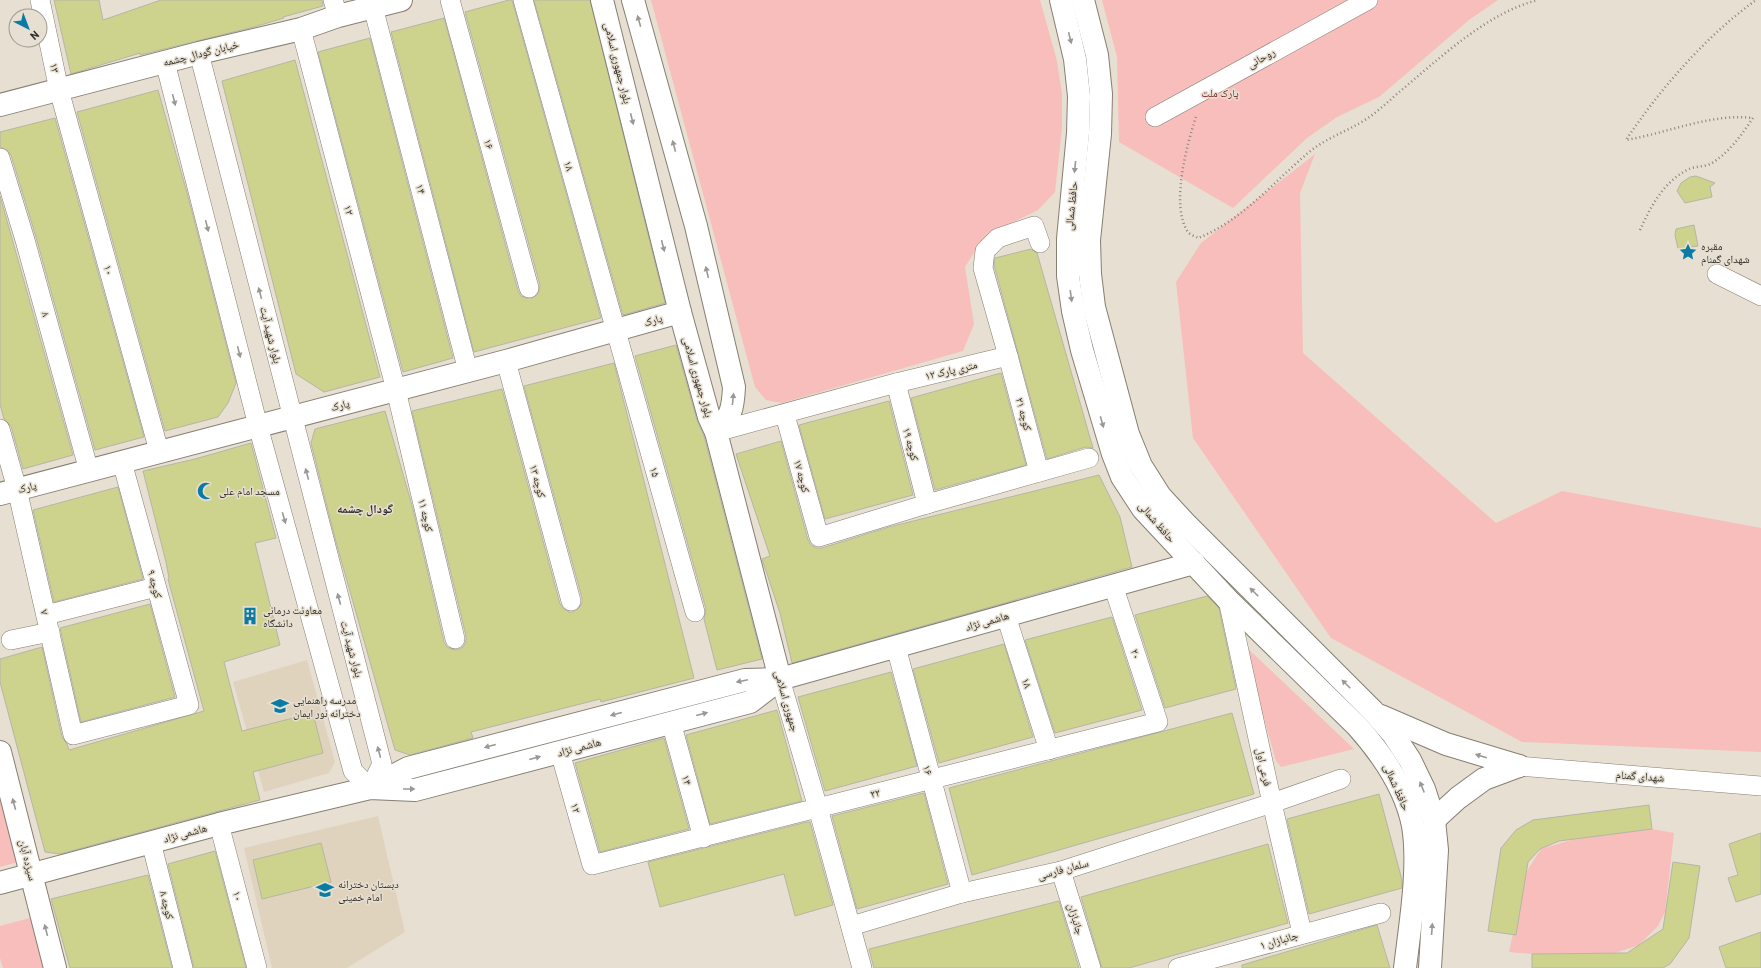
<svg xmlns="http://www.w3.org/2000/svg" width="1761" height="968" viewBox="0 0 1761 968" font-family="Barlow,'Noto Naskh Arabic',sans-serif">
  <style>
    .built { fill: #dfd3be }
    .green { fill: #f8bebb }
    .building { fill: #cdd28c; stroke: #b5b6a7 }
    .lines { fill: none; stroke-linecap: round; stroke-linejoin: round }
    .minor-casing { stroke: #867f72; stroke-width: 20 }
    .major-casing { stroke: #867f72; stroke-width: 24 }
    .path { stroke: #8a847b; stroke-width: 2.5; stroke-dasharray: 1 3; stroke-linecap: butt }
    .minor { stroke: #fff; stroke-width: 19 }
    .major { stroke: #fff; stroke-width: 22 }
    .oneway { fill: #9a9895 }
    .labels { text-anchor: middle; stroke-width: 3; stroke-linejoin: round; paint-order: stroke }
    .street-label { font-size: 11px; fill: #34312b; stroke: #e7dfd1 }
    .park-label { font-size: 11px; fill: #7d2529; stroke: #e7dfd1 }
    .poi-label { font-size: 11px; fill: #34312b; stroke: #e7dfd1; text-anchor: start }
    .neighbourhood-label { font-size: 12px; font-weight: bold; fill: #34312b; stroke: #e7dfd1 }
  </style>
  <rect width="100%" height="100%" fill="#e7dfd1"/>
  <g class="built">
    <path d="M307,660L335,762L329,773L264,792L233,682Z"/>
    <path d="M378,816L405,932L347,968H272L244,848Z"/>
  </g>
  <g class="green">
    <path d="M651,0H1040L1057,61L1062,94V128L1055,192L1038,210L994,232L977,248L965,267L974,324L963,351L782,403L766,400L755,387Z"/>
    <path d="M1102,0H1498L1469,20L1379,97L1337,117L1307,138L1233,208L1119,142L1117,57Z"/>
    <path d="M1315,154L1300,193L1303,353L1496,523L1562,491L1761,528V752L1522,742L1331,638L1193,438L1176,282L1201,243Z"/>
    <path d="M1243,644L1354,749L1281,767L1276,761Z"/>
    <path d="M0,772L25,860L0,867Z"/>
    <path d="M1652,829L1674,833L1665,912L1658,926L1639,945L1615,953L1532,954L1509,952L1527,871L1541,849L1575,839Z"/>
    <path d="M37,916L50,968H3L0,958V926Z"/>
  </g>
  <g class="building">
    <path d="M54,0H99L103,20L161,0H322L323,6L283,17L284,18L254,27L140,55V53L71,74Z"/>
    <path d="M509,0H512L601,318L474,352L391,32L444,18L518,291L521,296L526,298H532L537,295L539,291L540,285L465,12Z"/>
    <path d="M534,0H590L665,303L623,315Z"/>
    <path d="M370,38L453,358L403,372L318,52Z"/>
    <path d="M295,60L380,377L324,392L296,374L222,81Z"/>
    <path d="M158,90L189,200L236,383L228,403L218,417L165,431L77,112Z"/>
    <path d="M55,118L144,437L95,450L36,237L11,155L7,150L0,147V132Z"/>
    <path d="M1696,176L1715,183L1710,187L1712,197L1685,203L1677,191L1681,183L1690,177Z"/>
    <path d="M0,196L73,455L23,469L11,426L4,419L0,404Z"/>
    <path d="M1694,225L1698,246L1678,249L1675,235L1676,229Z"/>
    <path d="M1031,249L1037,253L1093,448L1086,447L1047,459L994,265L995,258Z"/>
    <path d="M676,345L697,420L704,436L762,659L717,670L704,619L706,609L635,356Z"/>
    <path d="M614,363L694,678L601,702L600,699L471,732L473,738L410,755L395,750L336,542L311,443L315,429L385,411L413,509L444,642L447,647L451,649L457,650L463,647L466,642V636L412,411L502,389L560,604L564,609L569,612H573L579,608L582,603V598L524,386Z"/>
    <path d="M1001,373L1026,465L935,490L911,398Z"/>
    <path d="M889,401L913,495L825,519L799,425Z"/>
    <path d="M781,441L808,540L811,545L816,548H822L889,527L1099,475L1120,517L1132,567L792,663L780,613L762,559L770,556L736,454Z"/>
    <path d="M251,443L276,538L255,543L280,645L224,662L242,731L313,713L323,753L253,772L260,800L60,854L45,852L0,682V659L42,647L62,737L67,744L69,750L204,711L168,579L169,578L166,562L143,471L195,459Z"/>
    <path d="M118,487L143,579L54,602L33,510Z"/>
    <path d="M1207,596L1219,608L1236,689L1165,708L1135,615Z"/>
    <path d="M150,604L175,697L81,722L60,628Z"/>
    <path d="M1112,617L1142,710L1055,733L1025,640Z"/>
    <path d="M1004,644L1033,737L939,763L913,669Z"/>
    <path d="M891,672L917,766L825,791L798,697Z"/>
    <path d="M777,710L802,801L710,824L686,735Z"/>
    <path d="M1232,713L1254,794L972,875L949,788Z"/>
    <path d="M664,738L689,829L600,852L575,763Z"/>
    <path d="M924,793L948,884L857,909L832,816Z"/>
    <path d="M1379,794L1402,880V888L1309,914L1287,819Z"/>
    <path d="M1649,805L1652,829L1559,841L1540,849L1528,862L1516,935L1488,931L1501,848L1516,830L1533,820Z"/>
    <path d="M807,822H810L833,905L795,916L784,874L660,907L648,862Z"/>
    <path d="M1761,833V894L1736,902L1728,878L1738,875L1729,844Z"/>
    <path d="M321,843L331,882L262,899L253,860Z"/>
    <path d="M1268,844L1288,923L1129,968H1102L1081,897Z"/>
    <path d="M215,851L246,968H194L168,864Z"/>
    <path d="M1673,862L1700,866L1689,938L1670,964L1663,968H1532V954L1627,953L1663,929Z"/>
    <path d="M148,875L172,968H70L51,899Z"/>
    <path d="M1059,901L1079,968H874L869,949Z"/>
    <path d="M1377,925L1390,968H1242V965Z"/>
    <path d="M1761,932V968H1726L1719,947Z"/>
  </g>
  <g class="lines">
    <g class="minor-casing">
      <g id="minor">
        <path d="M40,0L59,90L159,451"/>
        <path d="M333,0L338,16"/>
        <path d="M450,0L529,288"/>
        <path d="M523,0L695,612"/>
        <path d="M373,7L468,371"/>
        <path d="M301,29L396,390L455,639"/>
        <path d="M165,62L258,426L353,771L370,788L382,764L199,53"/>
        <path d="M1155,117L1368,0"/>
        <path d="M0,158L25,240L89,471"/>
        <path d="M1717,274L1761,296"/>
        <path d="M1008,356L1039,472"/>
        <path d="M506,361L571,601"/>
        <path d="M896,383L927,504"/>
        <path d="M785,415L819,537L927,504L1089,458"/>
        <path d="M0,429L17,489L73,735L189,705L122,462"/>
        <path d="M716,432L896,383L1008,356L983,268L985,251L998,238L1034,226L1040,243"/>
        <path d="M1228,600L1272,803L1302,933"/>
        <path d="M46,615L156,587"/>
        <path d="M1006,616L1049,750"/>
        <path d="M11,640L50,632"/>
        <path d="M896,647L962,893"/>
        <path d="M780,679L818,808L862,968"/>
        <path d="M671,722L703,838"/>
        <path d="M560,752L592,865L1158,722L1113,585"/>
        <path d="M1519,766L1761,786"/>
        <path d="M219,824L257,968"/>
        <path d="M151,842L183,968"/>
        <path d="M1061,871L1091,968"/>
        <path d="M851,926L962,893L1061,871L1272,803L1341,779"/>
        <path d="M1178,968L1381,913"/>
      </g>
    </g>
    <g class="major-casing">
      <g id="major">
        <path d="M602,0L680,312L709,417L716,432L780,679"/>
        <path d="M633,0L696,226L734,387C733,409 731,417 716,432"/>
        <path d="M1061,0L1075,59L1079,96L1078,133L1068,239V276L1073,311L1082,350L1113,454L1122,477L1143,509L1228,600L1357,726C1382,754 1406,789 1413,826C1420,868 1410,925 1405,968"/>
        <path d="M1083,0L1097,55L1101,94L1100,134L1089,240L1090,274L1094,307L1128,434L1141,466L1160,496L1184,522L1373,711L1393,734L1410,760L1424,789L1434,820L1437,850L1430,968"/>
        <path d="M0,105L199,53L301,29L338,16L401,0"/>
        <path d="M0,494L506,361L680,312"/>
        <path d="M1381,716L1446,744L1519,766"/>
        <path d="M0,752L55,968"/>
        <path d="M370,788L408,768L745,680L780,679L1194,563"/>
        <path d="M1434,820L1458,798L1484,779L1519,766"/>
        <path d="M0,883L219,824L370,788L415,790L750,702L780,679"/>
      </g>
    </g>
    <g class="path">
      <path d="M1196,117C1187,144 1170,206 1188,232C1190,235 1195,236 1198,238C1240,222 1274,182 1308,153C1327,137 1347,132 1368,118C1378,111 1388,102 1398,93C1438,60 1486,13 1538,0"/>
      <path d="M1640,230C1651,206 1664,181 1689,169C1696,166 1706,167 1712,163C1730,152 1742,134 1753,118C1711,113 1668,133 1626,140C1660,89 1706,36 1756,0"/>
    </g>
    <use href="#minor" class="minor"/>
    <use href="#major" class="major"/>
  </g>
  <defs><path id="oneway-solid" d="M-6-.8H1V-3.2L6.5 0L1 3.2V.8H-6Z"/></defs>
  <g class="oneway">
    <use href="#oneway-solid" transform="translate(639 21) rotate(-106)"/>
    <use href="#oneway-solid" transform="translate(1070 38) rotate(76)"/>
    <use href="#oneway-solid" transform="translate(174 100) rotate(76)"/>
    <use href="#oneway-solid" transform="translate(632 119) rotate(76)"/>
    <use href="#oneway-solid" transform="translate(674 146) rotate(-105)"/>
    <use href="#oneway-solid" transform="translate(1075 167) rotate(96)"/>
    <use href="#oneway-solid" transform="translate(207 226) rotate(76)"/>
    <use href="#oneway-solid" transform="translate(663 246) rotate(76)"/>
    <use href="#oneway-solid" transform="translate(707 272) rotate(-103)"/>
    <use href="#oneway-solid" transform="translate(260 293) rotate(-104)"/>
    <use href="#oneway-solid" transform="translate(1071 296) rotate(82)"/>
    <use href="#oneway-solid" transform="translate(239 352) rotate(76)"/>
    <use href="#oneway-solid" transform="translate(733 399) rotate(-84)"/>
    <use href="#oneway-solid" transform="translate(1102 422) rotate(74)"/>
    <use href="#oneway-solid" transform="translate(307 474) rotate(-105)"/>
    <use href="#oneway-solid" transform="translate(284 518) rotate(74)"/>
    <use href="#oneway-solid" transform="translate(1254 592) rotate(-135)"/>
    <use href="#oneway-solid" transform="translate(339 599) rotate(-105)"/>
    <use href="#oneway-solid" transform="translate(742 681) rotate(168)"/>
    <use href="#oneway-solid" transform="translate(1346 684) rotate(-135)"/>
    <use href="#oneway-solid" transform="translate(616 714) rotate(165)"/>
    <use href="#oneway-solid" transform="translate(702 714) rotate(-15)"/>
    <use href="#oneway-solid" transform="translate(490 746) rotate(165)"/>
    <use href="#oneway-solid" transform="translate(379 752) rotate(-105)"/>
    <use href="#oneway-solid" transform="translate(1481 756) rotate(-162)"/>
    <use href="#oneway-solid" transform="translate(535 758) rotate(-15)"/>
    <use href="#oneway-solid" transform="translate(1422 787) rotate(-112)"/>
    <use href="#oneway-solid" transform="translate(409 789)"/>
    <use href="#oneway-solid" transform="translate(14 804) rotate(-105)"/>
    <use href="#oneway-solid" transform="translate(1432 929) rotate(-86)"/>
    <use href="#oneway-solid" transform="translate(46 930) rotate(-104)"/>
  </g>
  <defs>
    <g id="sight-bare" transform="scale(1.38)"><path d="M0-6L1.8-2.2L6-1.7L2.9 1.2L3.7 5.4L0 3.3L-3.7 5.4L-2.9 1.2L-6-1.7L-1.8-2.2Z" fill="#097ba4" stroke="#e7dfd1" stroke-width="2.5" paint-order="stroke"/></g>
    <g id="mosque-bare" transform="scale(1.38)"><path d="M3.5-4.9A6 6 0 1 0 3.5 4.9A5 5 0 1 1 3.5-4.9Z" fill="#097ba4" stroke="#e7dfd1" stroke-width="2.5" paint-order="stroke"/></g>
    <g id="building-bare" transform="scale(1.38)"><path d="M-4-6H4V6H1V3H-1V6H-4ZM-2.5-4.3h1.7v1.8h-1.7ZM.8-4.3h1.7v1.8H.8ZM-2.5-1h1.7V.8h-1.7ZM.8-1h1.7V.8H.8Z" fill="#097ba4" stroke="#e7dfd1" stroke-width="2.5" paint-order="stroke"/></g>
    <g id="school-bare" transform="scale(1.38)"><path d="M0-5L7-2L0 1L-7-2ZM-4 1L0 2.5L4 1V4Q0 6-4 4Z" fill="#097ba4" stroke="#e7dfd1" stroke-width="2.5" paint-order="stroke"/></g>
  </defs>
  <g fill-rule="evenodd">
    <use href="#sight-bare" x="1688" y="252"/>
    <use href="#mosque-bare" x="206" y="491"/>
    <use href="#building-bare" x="250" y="616"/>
    <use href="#school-bare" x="280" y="706"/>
    <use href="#school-bare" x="325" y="890"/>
  </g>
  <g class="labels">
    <g class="street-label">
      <text transform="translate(201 53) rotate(-14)" y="4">خیابان گودال چشمه</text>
      <text transform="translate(1261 58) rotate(-29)" y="4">روحانی</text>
      <text transform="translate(618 63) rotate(76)" y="4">بلوار جمهوری اسلامی</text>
      <text transform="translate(55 68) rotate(78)" y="4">۱۳</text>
      <text transform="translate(489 144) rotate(75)" y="4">۱۶</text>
      <text transform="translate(569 166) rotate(74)" y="4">۱۸</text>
      <text transform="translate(421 189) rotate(75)" y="4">۱۴</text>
      <text transform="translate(1071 206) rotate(-84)" y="4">حافظ شمالی</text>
      <text transform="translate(349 210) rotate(75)" y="4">۱۲</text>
      <text transform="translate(109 270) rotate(75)" y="4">۱۰</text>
      <text transform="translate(46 314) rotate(75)" y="4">۸</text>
      <text transform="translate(653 320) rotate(-17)" y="4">پارک</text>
      <text transform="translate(271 335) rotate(76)" y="4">بلوار شهید آیت</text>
      <text transform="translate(951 370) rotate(-13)" y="4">۱۲ متری پارک</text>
      <text transform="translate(698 377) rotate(74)" y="4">بلوار جمهوری اسلامی</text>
      <text transform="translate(340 405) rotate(-15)" y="4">پارک</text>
      <text transform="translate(1024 414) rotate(75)" y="4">کوچه ۲۱</text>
      <text transform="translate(911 444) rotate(75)" y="4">کوچه ۱۹</text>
      <text transform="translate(655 472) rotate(74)" y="4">۱۵</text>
      <text transform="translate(802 476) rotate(75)" y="4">کوچه ۱۷</text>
      <text transform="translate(538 481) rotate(75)" y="4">کوچه ۱۳</text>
      <text transform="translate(27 487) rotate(-15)" y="4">پارک</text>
      <text transform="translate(426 515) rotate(77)" y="4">کوچه ۱۱</text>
      <text transform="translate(1157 522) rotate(49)" y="4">حافظ شمالی</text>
      <text transform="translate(155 584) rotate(75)" y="4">کوچه ۹</text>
      <text transform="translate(45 612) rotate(77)" y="4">۷</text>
      <text transform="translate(987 621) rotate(-16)" y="4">هاشمی نژاد</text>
      <text transform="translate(352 649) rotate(75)" y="4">بلوار شهید آیت</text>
      <text transform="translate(1136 654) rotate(72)" y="4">۲۰</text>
      <text transform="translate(1027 683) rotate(72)" y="4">۱۸</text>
      <text transform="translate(787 701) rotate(74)" y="4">جمهوری اسلامی</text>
      <text transform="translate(579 747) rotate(-15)" y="4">هاشمی نژاد</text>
      <text transform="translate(1264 767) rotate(78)" y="4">فرعی اول</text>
      <text transform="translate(928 770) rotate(75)" y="4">۱۶</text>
      <text transform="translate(1640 776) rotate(4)" y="4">شهدای گمنام</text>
      <text transform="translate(687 780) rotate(75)" y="4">۱۴</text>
      <text transform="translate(1397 787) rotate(66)" y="4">حافظ شمالی</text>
      <text transform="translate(875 793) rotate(-14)" y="4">۲۲</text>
      <text transform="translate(576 808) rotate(74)" y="4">۱۲</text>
      <text transform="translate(185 833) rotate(-15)" y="4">هاشمی نژاد</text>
      <text transform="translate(28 860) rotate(76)" y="4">سیزده آبان</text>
      <text transform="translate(1063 869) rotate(-15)" y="4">سلمان فارسی</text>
      <text transform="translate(238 896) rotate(75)" y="4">۱۰</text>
      <text transform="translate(167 905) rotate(76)" y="4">کوچه ۸</text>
      <text transform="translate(1076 919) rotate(73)" y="4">جانبازان</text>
      <text transform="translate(1279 940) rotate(-16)" y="4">جانبازان ۱</text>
    </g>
    <g class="park-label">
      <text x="1220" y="97">پارک ملت</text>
    </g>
    <g class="poi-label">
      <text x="1701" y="250">مقبره<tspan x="1701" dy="13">شهدای گمنام</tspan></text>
      <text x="219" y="495">مسجد امام علی</text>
      <text x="263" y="614">معاونت درمانی<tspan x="263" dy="13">دانشگاه</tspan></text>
      <text x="293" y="704">مدرسه راهنمایی<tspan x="293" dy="13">دخترانه نور ایمان</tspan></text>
      <text x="338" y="888">دبستان دخترانه<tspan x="338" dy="13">امام خمینی</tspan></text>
    </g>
    <g class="neighbourhood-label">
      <text x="365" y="513">گودال چشمه</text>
    </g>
  </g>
  <g transform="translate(28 28) rotate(138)"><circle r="19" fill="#e7dfd1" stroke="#9f998f"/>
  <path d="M0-3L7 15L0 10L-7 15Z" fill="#097ba4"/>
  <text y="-6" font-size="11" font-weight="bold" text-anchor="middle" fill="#34312b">N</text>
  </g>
</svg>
